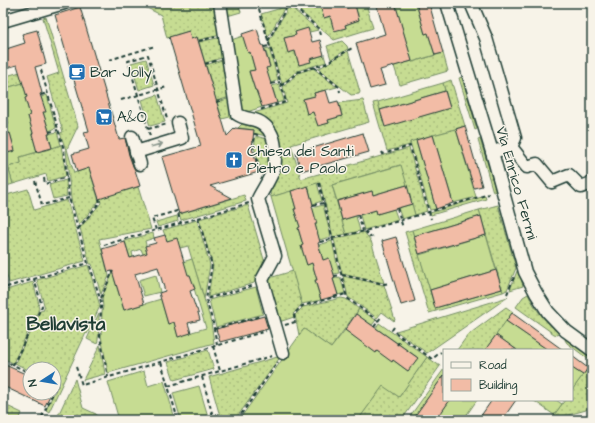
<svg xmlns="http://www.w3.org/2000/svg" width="595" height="423" viewBox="0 0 595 423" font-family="'Architects Daughter',sans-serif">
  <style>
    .grass { fill: url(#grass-dots); stroke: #728c63 }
    .garden { fill: #c6dc92; stroke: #728c63 }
    .building { fill: #f2bca6; stroke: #1f3d34 }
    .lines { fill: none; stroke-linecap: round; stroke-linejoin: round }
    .minor-casing { stroke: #1f3d34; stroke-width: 15 }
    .path { stroke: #1f3d34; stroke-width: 2; stroke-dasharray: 4 3; stroke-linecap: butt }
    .minor { stroke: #f7f3e8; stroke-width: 12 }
    .oneway { stroke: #8b988e }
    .labels { text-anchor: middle; stroke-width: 3; stroke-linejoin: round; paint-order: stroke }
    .poi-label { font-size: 15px; fill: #1f3d34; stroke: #f7f3e8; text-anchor: start }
    .street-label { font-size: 15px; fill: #1f3d34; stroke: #f7f3e8 }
    .district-label { font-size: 19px; font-weight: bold; fill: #1f3d34; stroke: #f7f3e8 }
  </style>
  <defs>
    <pattern id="grass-dots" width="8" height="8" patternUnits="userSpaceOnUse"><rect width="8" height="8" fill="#c6dc92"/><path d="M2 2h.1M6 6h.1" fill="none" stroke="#aabe7e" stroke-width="1.8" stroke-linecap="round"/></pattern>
  </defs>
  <rect width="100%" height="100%" fill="#f7f3e8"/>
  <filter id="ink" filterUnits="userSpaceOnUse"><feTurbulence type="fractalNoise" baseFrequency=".025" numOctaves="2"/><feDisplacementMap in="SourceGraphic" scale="8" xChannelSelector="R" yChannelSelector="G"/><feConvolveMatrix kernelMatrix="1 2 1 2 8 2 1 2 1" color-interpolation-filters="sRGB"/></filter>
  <g filter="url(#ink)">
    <g class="grass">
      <path d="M144,3H217L221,35L198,40L197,37L191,39L189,31L167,38L161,15L145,7Z"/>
      <path d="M225,3H238L241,12L227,16Z"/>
      <path d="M292,3H322L320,4L324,18L336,15L346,28L345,25L359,20L355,5L363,3L367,7L373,28L334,40L293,5Z"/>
      <path d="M289,6L318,30L284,38L301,49V50L295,52L299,65L310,62V59L324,55L326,62L297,71L282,84L269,41Z"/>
      <path d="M285,7L268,37L261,14Z"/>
      <path d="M46,17L78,126L67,149L74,173L89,168L99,201L79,225L71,199L66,150L60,133L63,132L47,77L59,73L43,18Z"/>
      <path d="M222,37L225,57L205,63L199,42Z"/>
      <path d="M342,41L347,46L348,49L331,59L327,46Z"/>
      <path d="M348,51L360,92L359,94L351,95L318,69Z"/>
      <path d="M443,53L448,71L400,85L394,66L412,61V62Z"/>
      <path d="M146,59L154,85L139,90L131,63Z"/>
      <path d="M225,59L231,97L216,101L206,65Z"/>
      <path d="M313,68L337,87L314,93L315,96L303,99L307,114L319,110L314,113L318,126L329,123L328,120L342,116L339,103L363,100L369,122L291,145L301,179L409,148L427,211L415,215L400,165L332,185L346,234L333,237L320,183L271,197L269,188L277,134C272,118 262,118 247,115L287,103L283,87L298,73Z"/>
      <path d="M20,72L23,83L3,89V77Z"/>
      <path d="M462,77L477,129L475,130L459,78Z"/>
      <path d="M451,80L465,126L410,142V145L387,151L373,103L378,102L385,126L450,108L443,83Z"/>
      <path d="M157,95L165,122L150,126L142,100Z"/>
      <path d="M231,98L234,116L222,119L217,102Z"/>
      <path d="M244,122L254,123L270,137L253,133L254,130L238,128Z"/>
      <path d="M256,136L270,140L272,166L261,170L254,147Z"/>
      <path d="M480,139L496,191L493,192L478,140Z"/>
      <path d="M61,145L66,176L48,181L46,174L13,184L8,167L21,163L20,157Z"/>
      <path d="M66,180L67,196L53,199L49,185Z"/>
      <path d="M138,187L151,229L99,239L109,276L101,294L92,264H90L80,228L101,203L100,198Z"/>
      <path d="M28,189L34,210L67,200L85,261L9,283L3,263V196Z"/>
      <path d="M244,195L246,201L181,220L179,214Z"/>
      <path d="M485,196L486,199L431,215L430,213Z"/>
      <path d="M248,205L265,263L254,283L208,297L213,266L199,219Z"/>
      <path d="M498,205L516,268L507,290L503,292L479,210Z"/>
      <path d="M177,216L178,221L158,227L156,222Z"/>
      <path d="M197,220L210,265L204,299L188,246L180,248L167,241L163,230Z"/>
      <path d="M412,230L436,311L429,313L405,232Z"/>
      <path d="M364,232L371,241L384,283L342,274L334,239Z"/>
      <path d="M153,233L154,238L145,241L146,245L145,246L149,260L143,254L141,249L132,252L133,257L130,258L125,241Z"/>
      <path d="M88,265L100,306L87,334L86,333L49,412L46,410L58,384L54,382V369H30V371L15,363L40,311L44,310L43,308H45L37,280Z"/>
      <path d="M519,270L523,286L510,290L517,271Z"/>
      <path d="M293,271L302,304L293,314L294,317L279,322L266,279Z"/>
      <path d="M343,276L384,285L395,320L394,321L382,312L377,318L348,297Z"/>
      <path d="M3,281L6,290L33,282L39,304L38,305L39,309L13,363L3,358Z"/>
      <path d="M528,294C535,309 546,323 559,333L558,335L554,334L516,307L523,297Z"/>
      <path d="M508,297L427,353L396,331Z"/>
      <path d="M341,298L346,299L359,309L331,348L304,329L299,335L295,315L303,307Z"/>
      <path d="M506,307L513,312L486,349V350H457L468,335Z"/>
      <path d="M99,313C99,320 99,340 97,344L87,339Z"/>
      <path d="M566,338L592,356V362L567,343L565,340Z"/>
      <path d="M100,345L105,374L83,380Z"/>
      <path d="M208,350L214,369L174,380L168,362Z"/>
      <path d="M281,356L237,417L227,420H221L209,377Z"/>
      <path d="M427,357L440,366L403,418L406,420H358L383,385L399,397Z"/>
      <path d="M588,368L592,371V402L586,410L557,418L554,415L565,400H572V390Z"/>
      <path d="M75,379L83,408L96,414L98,420H95L94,417L83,420H56Z"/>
      <path d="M3,404L22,413L19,420H3Z"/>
    </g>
    <g class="garden">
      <path d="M395,3H416L425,34L428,33L435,55L412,62Z"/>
      <path d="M243,36L248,53L250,52L255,70L249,72L255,90H256L262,107L244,113L242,111L231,40Z"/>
      <path d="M269,48L278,80L271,83L270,81H269L265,68L270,66L265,49Z"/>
      <path d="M23,83L27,97L25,98L30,115L28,116L33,133L32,134L37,152L20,157L21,163L8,167L13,184L3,187V154L15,151L10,133L3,135V126L9,124L3,105V89Z"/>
      <path d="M443,83L445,91L380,110L378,102Z"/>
      <path d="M279,84L284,101L277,103L272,86Z"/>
      <path d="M47,95L56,128L49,131L43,112L45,111L41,97Z"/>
      <path d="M456,129L476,197L453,203L433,135Z"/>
      <path d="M57,132L61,145L52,148L48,134Z"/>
      <path d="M416,140L436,209L430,210L410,142Z"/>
      <path d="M401,165L407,185L373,195L372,191L337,201L332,185Z"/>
      <path d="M317,183L322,201L313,204L308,186Z"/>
      <path d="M291,191L296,209H294L300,227L298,228L303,245L301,246L307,265L312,263L317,280L315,281L321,300L302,304L271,197Z"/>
      <path d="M412,204L415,215L402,219L398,208Z"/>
      <path d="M323,205L331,237L319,240L315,224H316L312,208Z"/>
      <path d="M394,209L398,220L364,230L360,215L376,210L377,214Z"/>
      <path d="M479,210L481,216L414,236L412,230Z"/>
      <path d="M356,216L360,231L346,234L342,220Z"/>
      <path d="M486,235L496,270L430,290L419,255Z"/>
      <path d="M332,241L339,273L334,274L323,260L319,245Z"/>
      <path d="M192,259L211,322L214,343L108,373L101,336L102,312L103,307L102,297L114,270L115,281L124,310L161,299L168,324L174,322L178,336L206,328L190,275L177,279L170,266Z"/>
      <path d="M156,275L160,292L144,296L139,280Z"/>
      <path d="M340,277L345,293L338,295L333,279Z"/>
      <path d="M256,287L263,314L216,327L209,300Z"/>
      <path d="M502,289L503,292L436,311L435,308Z"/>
      <path d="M359,309L376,320L372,325L356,314Z"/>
      <path d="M506,321L548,350H517L496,335Z"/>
      <path d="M379,323L427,357L399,397L383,386L358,420H239L304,329L331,348L345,330L376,352L377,351L392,361L393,360L408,371L417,357L376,328Z"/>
      <path d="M572,368L583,375L572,390Z"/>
      <path d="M444,369V375L412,420L408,419Z"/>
      <path d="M144,371L148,386L164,381L175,419L171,420H119L108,382Z"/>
      <path d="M199,386L209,420H181L173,393Z"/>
      <path d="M450,400H477L463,420H436Z"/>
      <path d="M533,400H556L562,404L554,415Z"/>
    </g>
    <g class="building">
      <path d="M319,3H346L347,8L355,5L359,20L345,25L346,28L334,31L330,16L324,18Z"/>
      <path d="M376,3H395L412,61L380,70L385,85L370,89L356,43L385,34Z"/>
      <path d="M416,3H429L443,53L435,55L428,33L425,34Z"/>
      <path d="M80,7L119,139L125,138L129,155L133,166L135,170L140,186L99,199L89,168L77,172L72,154L89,149L84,132L89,131L55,15Z"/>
      <path d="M308,28L312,42L320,40L324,55L310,59L311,62L299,65L295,51L288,53L284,38L296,35L295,32Z"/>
      <path d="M257,29L262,45H263L270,67L266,68L277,103L262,107L256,90H255L249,71L255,70L250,52L248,53L242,34Z"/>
      <path d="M37,30L46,64L35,67L42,93L40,94L46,112H43L50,134H48L52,148L37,152L32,134L33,133L28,116L30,115L25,98L27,97L17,65L3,69V50L25,43L22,34Z"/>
      <path d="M189,31L191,39L197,37L227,136L235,128L254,130L252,148L259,172L210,186L232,198L179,214L162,157L201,146L169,37Z"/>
      <path d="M326,90L330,103L338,101L342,116L328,120L329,123L318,126L313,112L307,114L303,99L315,96L314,93Z"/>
      <path d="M445,91L450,108L385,127L380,110Z"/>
      <path d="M465,126L482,186L474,188L456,129Z"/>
      <path d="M10,133L15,151L3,154V135Z"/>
      <path d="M363,133L369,152L301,171L296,153Z"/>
      <path d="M433,135L453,203L436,209L416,140Z"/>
      <path d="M407,185L412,204L377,214L376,210L342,220L337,201L372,191L373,195Z"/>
      <path d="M308,186L313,205L312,206L317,224H315L320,242L318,243L323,260L329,258L335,278L333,279L338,295L321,300L315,280H317L312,263L307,265L301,246L303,245L298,228L300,227L294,209H296L291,191Z"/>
      <path d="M481,216L486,235L419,254L414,236Z"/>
      <path d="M165,235L167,241L177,238L188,275H190L195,289L190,291L196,309H197L200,320L188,323L191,333L178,337L174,322L168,324L159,293L165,291L158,267L135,274L144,304L124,310L112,271L108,272L102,249L125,242L130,258L147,253L145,246L156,243L154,238Z"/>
      <path d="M396,237L415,301L401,305L382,241Z"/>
      <path d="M496,270L502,289L435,308L430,290Z"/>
      <path d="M512,313L563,350H548L506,321Z"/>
      <path d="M356,314L418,358L408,371L393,360L392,362L377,351L376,353L345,330Z"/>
      <path d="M264,316L268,329L220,342L216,329Z"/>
      <path d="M496,335L517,350H485Z"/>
      <path d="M572,356L588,368L583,375L572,368Z"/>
      <path d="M3,364L30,376V393H51L45,406L3,386Z"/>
      <path d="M444,375V400H450L436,420H412Z"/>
      <path d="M492,400H516L502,420H478Z"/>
    </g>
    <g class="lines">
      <g class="minor-casing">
        <g id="minor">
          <path d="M220,3L237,114C245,120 256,118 263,124C274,132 276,146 275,159C275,162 275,165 274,168C271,178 263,189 258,199L275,256L262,280L283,353"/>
          <path d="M447,3L492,152L525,272L536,293L548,312L566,331L592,350"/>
          <path d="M471,3L486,38L515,138L511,147"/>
          <path d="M3,21L64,3"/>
          <path d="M132,137L140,164"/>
          <path d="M136,152L182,138L178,123"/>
          <path d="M492,152L511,147L527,167L537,164L552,182L569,175L581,187L592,183"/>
        </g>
      </g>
      <g class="path">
        <path d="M289,3L318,28L320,35"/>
        <path d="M259,9L286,102L259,110"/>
        <path d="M199,41L215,37"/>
        <path d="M268,41L289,3"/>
        <path d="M264,47L270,46"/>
        <path d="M109,60L155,46"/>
        <path d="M205,64L218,60"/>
        <path d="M314,67L339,87L340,92"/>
        <path d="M41,70L64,150L69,198L88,263H89L90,266L102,305L101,307L100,337L108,377"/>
        <path d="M271,84L280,82"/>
        <path d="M281,86L298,72L325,64L352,48"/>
        <path d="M41,95L47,93"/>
        <path d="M121,100L167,87"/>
        <path d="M216,102L223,100"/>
        <path d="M148,129L168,124"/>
        <path d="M49,132L58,130"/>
        <path d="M258,135L255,134L253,147L260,172"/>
        <path d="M150,136L128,61L148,55L167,119"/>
        <path d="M382,152L383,154L410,146L431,219"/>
        <path d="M44,178L45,184L67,177"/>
        <path d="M35,181L42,205L69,198"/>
        <path d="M319,183L347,298L378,321"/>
        <path d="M313,205L324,203"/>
        <path d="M397,208L403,228"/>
        <path d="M358,215L363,231"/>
        <path d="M198,218L249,203"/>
        <path d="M78,229L100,202L99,199"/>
        <path d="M156,230L152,218L177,211L181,223"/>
        <path d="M365,231L370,237L375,236"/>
        <path d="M332,238L365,231L489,194"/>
        <path d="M320,242L332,239"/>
        <path d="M104,245L198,218L212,265L206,299"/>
        <path d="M3,273L7,287L88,263"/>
        <path d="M342,275L384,284L389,283"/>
        <path d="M334,276L341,275"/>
        <path d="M507,294L515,275"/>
        <path d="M101,298L113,271"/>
        <path d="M285,325L295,322L294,314L302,306L346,294"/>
        <path d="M374,327L381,317"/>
        <path d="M394,327L392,330L432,359L441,352"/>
        <path d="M214,329L261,316"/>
        <path d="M217,345L213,323L206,299L252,286"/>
        <path d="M397,345L402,337"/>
        <path d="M213,346L220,371"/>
        <path d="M3,360L30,373"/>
        <path d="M161,362L178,420"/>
        <path d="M13,365L42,306L34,279"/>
        <path d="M76,367L82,385L266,331"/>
        <path d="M202,377L214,420"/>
        <path d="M54,385L57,386L54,391"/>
        <path d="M168,386L272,356"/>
        <path d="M42,417L53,393"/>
        <path d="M406,418V419L408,420"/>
        <path d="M237,420L278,362"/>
      </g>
      <use href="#minor" class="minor"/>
    </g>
    <defs><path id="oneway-shaft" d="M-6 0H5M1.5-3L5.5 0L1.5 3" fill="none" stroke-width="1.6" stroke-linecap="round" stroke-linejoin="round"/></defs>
    <use class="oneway" href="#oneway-shaft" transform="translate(157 145) rotate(-16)"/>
  </g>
  <defs>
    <g id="cafe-square" transform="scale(0.9)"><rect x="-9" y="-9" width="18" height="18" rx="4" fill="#1f6fb2" stroke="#f7f3e8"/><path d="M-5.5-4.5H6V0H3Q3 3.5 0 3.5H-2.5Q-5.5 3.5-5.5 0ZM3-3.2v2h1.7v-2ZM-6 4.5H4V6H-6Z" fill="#fff"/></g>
    <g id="supermarket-square" transform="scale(0.9)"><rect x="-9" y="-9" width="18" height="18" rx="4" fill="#1f6fb2" stroke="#f7f3e8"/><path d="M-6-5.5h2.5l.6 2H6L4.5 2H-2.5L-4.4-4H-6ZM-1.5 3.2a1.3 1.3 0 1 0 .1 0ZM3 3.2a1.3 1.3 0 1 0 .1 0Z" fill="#fff"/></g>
    <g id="church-square" transform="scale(0.9)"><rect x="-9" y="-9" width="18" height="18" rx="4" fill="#1f6fb2" stroke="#f7f3e8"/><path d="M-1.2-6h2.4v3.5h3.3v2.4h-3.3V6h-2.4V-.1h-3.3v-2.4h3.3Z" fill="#fff"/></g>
  </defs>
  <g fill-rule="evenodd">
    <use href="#cafe-square" x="77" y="72"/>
    <use href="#supermarket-square" x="104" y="117"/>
    <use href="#church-square" x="234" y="160"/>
  </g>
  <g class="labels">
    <g class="poi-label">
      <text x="90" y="77">Bar Jolly</text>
      <text x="117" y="122">A&amp;O</text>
      <text x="247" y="156">Chiesa dei Santi<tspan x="247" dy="17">Pietro e Paolo</tspan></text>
    </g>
    <g class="street-label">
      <text transform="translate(517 183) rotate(74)" y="5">Via Enrico Fermi</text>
    </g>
    <g class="district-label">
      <text x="66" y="330">Bellavista</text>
    </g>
  </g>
  <rect width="595" height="423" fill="none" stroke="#f7f3e8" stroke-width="16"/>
  <rect x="8" y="8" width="579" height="407" fill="none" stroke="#1f3d34" stroke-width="1.5" filter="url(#ink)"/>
  <rect x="443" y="349" width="130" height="52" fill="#f7f3e8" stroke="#a1aaa0"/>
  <rect x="451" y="362" width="20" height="6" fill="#f7f3e8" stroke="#a1aaa0"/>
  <text x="479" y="369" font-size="12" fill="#1f3d34">Road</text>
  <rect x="451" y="379" width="20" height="12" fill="#f2bca6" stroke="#a1aaa0"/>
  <text x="479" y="389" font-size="12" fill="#1f3d34">Building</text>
  <g transform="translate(42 381) rotate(258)"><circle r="19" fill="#f7f3e8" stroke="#a1aaa0"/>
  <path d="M0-3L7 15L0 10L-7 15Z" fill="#1f6fb2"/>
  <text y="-6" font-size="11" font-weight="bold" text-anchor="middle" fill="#1f3d34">N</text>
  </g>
</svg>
